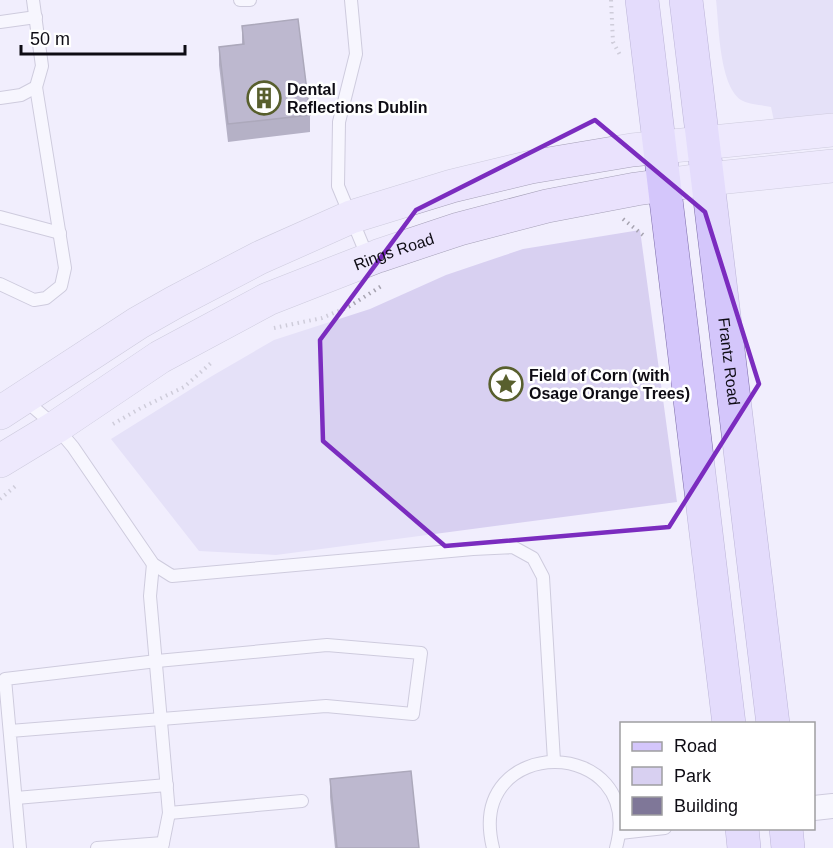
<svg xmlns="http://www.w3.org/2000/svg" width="833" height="848" viewBox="0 0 833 848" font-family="Arial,sans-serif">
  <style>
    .green { fill: #d8d0f1 }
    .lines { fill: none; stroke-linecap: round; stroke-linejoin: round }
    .lane-casing { stroke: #a5a0b7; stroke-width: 14 }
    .street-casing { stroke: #a5a0b7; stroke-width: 26 }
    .secondary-casing { stroke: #a5a0b7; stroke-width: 34 }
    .primary-casing { stroke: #7c6ca9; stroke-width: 34 }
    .path { stroke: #a6a3b0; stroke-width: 4; stroke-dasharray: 1.5 4.5; stroke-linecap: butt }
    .lane { stroke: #fff; stroke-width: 12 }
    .street { stroke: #fff; stroke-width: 24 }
    .secondary { stroke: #eae2fd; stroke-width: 33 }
    .primary { stroke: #d4c6fb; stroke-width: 33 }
    .wall { fill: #6d6683 }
    .building { fill: #7f7798; stroke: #59536a; stroke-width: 1.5 }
    .marked { fill: none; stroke: #7b2cbf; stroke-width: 4.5; stroke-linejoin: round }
    .labels { text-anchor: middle; stroke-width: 5; stroke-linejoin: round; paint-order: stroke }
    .poi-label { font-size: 16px; font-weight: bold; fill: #0e0c14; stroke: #fff; text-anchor: start }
    .street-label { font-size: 16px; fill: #0e0c14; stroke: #fff }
  </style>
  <rect width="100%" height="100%" fill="#f1eefd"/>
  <g class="green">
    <path d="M716,0H833V116L774,121L771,107C763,105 751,105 743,101C719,89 719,24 716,0Z"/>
    <path d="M640,230L677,502L276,555L199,551L111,439L212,376L274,340L370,309L446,275L523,249Z"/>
  </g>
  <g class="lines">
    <g class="lane-casing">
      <g id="lane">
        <path d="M240,0H250"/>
        <path d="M351,0L356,54L339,122L338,186L368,258"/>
        <path d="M0,22L36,17"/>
        <path d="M0,98L21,95L36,87L42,66L33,0"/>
        <path d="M0,217L60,233"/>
        <path d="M0,284L34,300L46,298L61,286L65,268L36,87"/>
        <path d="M25,400L56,427L73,447L153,564L172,576L473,549L513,547L533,558L543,577L554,761"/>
        <path d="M153,564L150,596L169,813L162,848"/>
        <path d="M10,731L326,706L413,714L421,653L327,645L157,661L5,679L20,848"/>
        <path d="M16,798L167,785"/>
        <path d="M169,813L302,801"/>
        <path d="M620,833L665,828"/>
        <path d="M97,848L163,843"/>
        <path d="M493,848C464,732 647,735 616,848"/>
      </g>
    </g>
    <g class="street-casing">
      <path id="street" d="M814,808L833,806"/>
    </g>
    <g class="secondary-casing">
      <g id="secondary">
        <path d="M0,413L138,323L175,302L259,258L351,217L452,186L531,167L632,150L833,130"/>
        <path id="s1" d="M0,461L56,427L160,357L268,299L378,256L459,229L547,206L636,189L708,179L833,166"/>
      </g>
    </g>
    <g class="primary-casing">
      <g id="primary">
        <path d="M642,0L729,724"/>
        <path id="s2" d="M686,0L773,724"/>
        <path d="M742,828L744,848"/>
        <path d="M786,828L788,848"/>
      </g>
    </g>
    <g class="path">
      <path d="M611,0L613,42L620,55"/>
      <path d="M623,219L643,235"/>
      <path d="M274,328L322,318L350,306L383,285"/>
      <path d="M113,424L141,408L184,387L212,362"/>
      <path d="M0,499L18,484"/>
    </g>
    <use href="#lane" class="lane"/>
    <use href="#street" class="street"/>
    <use href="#secondary" class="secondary"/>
    <use href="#primary" class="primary"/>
  </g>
  <g class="wall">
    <path d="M242,26L310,115V132L228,142L219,65V47L242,44Z"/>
    <path d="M330,779L419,848H335L330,797Z"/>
  </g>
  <g class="building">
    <path d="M298,19L310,115L228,124L219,47L244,44L242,26Z"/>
    <path d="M411,771L419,848H337L330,779Z"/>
  </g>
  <path d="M0 0H833V848H0ZM595,120L705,212L759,384L669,527L445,546L323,441L320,340L416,210Z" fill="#f1eefd" fill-opacity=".55" fill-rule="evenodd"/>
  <path class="marked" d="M595,120L705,212L759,384L669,527L445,546L323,441L320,340L416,210Z"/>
  <defs>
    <g id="building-ring" transform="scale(1.725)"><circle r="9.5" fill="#fff" stroke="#585f2d" stroke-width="1.5"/><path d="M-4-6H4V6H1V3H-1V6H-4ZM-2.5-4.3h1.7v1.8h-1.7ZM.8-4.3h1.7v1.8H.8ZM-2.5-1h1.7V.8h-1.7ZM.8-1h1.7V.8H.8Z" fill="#585f2d"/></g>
    <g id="sight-ring" transform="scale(1.725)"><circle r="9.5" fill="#fff" stroke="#585f2d" stroke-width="1.5"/><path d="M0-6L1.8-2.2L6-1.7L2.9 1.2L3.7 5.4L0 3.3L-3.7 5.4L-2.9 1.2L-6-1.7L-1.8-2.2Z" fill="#585f2d"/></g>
  </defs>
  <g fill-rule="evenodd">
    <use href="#building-ring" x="264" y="98"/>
    <use href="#sight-ring" x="506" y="384"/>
  </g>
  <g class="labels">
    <g class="poi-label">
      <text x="287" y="95">Dental<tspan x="287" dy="18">Reflections Dublin</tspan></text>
      <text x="529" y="381">Field of Corn (with<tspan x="529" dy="18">Osage Orange Trees)</tspan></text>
    </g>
    <g class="street-label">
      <text dy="6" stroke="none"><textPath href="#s1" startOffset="448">Rings Road</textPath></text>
      <text dy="6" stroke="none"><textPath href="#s2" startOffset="364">Frantz Road</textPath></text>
    </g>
  </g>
  <rect x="620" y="722" width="195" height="108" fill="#ffffff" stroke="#9f9ea1" stroke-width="1.5"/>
  <rect x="632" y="742" width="30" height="9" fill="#d4c6fb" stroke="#9f9ea1" stroke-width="1.5"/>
  <text x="674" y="752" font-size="18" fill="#0e0c14">Road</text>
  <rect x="632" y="767" width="30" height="18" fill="#d8d0f1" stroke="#9f9ea1" stroke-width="1.5"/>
  <text x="674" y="782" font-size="18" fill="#0e0c14">Park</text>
  <rect x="632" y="797" width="30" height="18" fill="#7f7798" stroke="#9f9ea1" stroke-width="1.5"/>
  <text x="674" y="812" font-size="18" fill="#0e0c14">Building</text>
  <path d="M21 45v9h164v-9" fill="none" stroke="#0e0c14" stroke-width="3"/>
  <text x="30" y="45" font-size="18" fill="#0e0c14" stroke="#ffffff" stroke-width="4.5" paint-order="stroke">50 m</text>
</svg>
